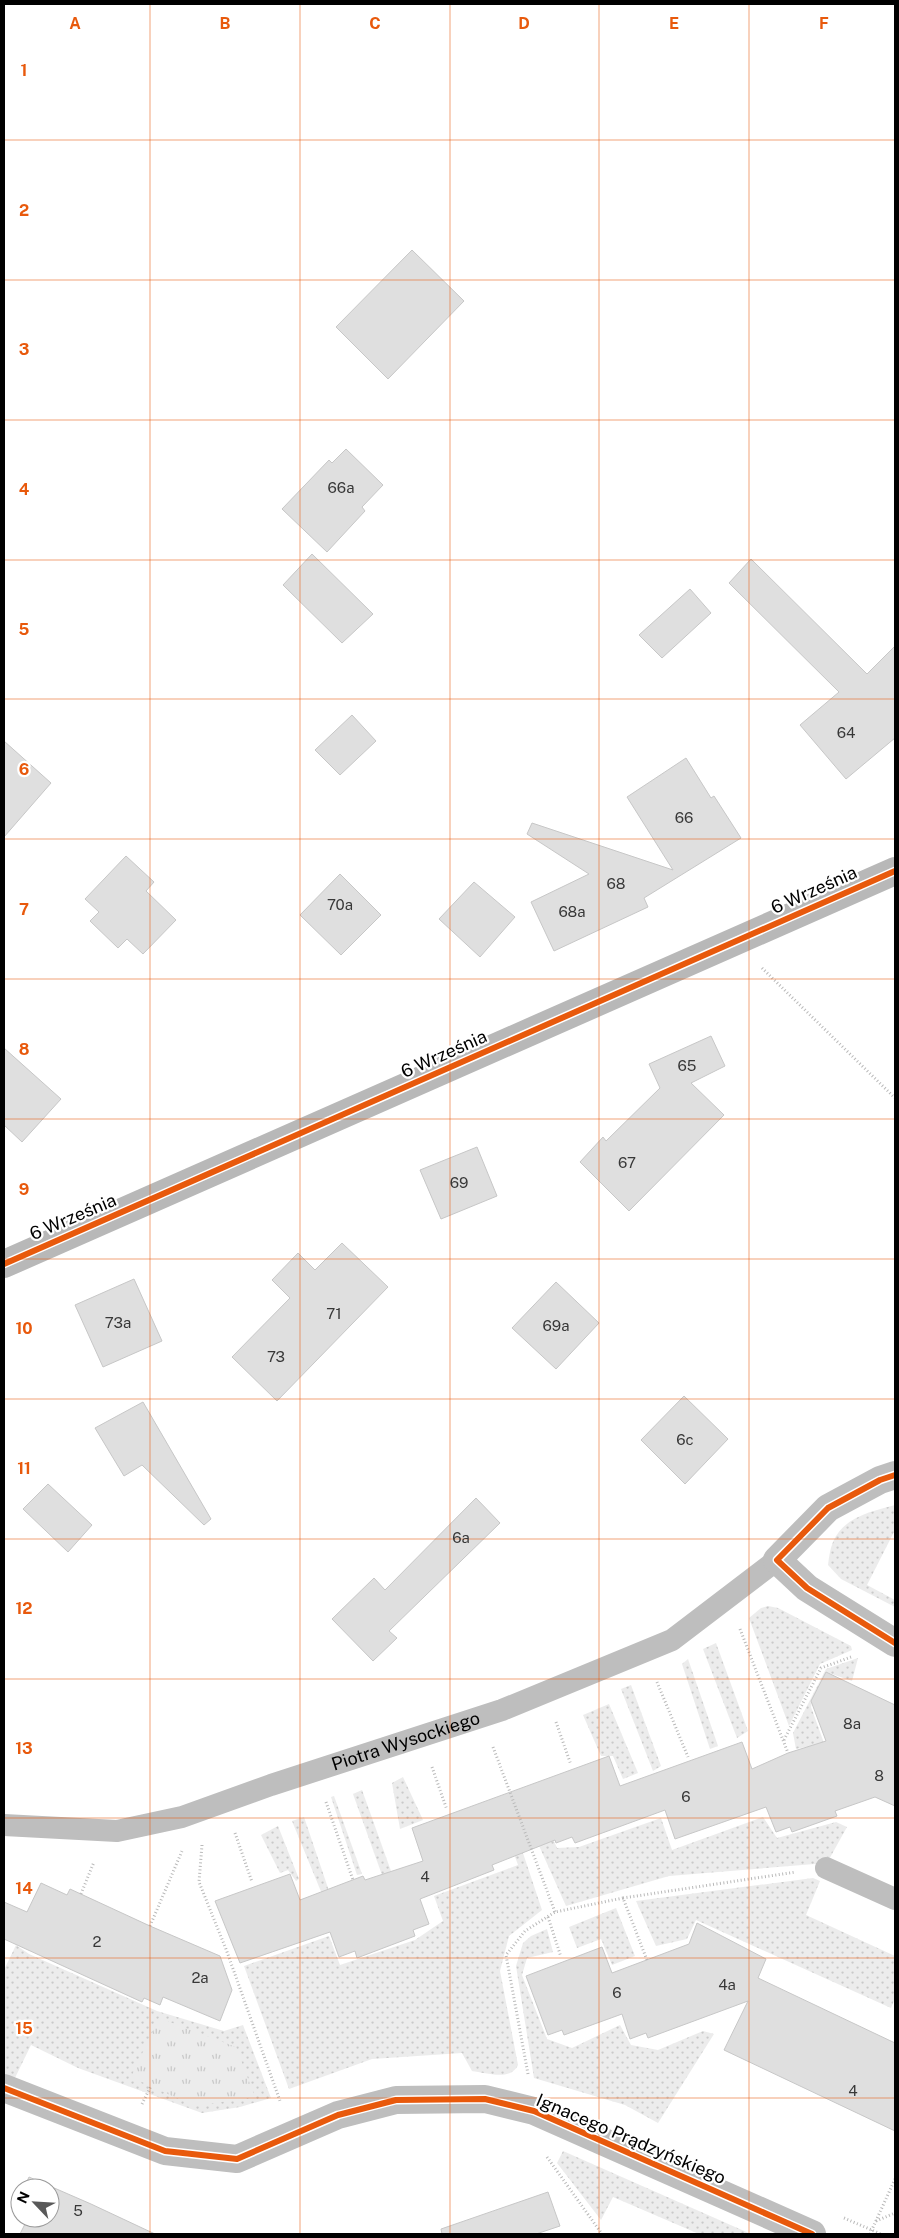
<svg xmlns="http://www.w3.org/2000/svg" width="899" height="2238" viewBox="0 0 899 2238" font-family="'Public Sans',sans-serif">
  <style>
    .grass { fill: url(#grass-dots) }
    .park { fill: url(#park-tufts) }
    .building { fill: #dfdfdf; stroke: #c7c7c7 }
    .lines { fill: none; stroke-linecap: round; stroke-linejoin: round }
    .path { stroke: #b9b9b9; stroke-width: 3; stroke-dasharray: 1 2.5; stroke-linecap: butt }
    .lane { stroke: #bebebe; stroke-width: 22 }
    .street { stroke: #bebebe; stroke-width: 28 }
    .secondary { stroke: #b8b8b8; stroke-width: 28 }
    .cycleway-casing { stroke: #fff; stroke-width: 9 }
    .cycleway { stroke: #e8590c; stroke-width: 6 }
    .grid { fill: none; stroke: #e8590c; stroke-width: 1; stroke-opacity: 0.55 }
    .labels { text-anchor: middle; stroke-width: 4.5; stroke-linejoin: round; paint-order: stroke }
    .number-label { font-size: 15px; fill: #383838 }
    .street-label { font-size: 18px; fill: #000; stroke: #fff }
    .grid-label { font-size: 16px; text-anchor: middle; font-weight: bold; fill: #e8590c; stroke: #fff; stroke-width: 4.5; stroke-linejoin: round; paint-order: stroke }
  </style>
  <defs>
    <pattern id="grass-dots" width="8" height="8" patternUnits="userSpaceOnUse" patternTransform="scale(1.25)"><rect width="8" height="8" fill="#ececec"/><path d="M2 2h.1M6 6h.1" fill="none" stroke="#c9c9c9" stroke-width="1.8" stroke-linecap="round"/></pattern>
    <pattern id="park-tufts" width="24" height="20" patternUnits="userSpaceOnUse" patternTransform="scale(1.25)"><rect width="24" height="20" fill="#ececec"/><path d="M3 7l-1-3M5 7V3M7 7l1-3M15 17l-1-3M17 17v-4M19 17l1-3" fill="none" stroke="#c9c9c9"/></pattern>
  </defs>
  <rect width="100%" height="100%" fill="#fff"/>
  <g class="grass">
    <path d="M895,1505V1530L867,1585L895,1600V1607L841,1579L828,1565C829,1557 830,1549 833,1542C843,1517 873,1511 895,1505Z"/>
    <path d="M768,1606L778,1608L851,1646L852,1650L820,1664L789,1726L749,1618L761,1608Z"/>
    <path d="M716,1643L748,1731L737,1738L703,1649Z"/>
    <path d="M858,1658L852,1681L826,1672L812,1701L811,1707L824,1743L796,1749L793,1733L826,1669Z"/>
    <path d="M688,1659L718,1746L710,1749L682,1664Z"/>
    <path d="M631,1685L661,1766L653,1771L621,1689Z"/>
    <path d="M609,1704L638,1773L623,1779L613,1756H601L583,1715Z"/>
    <path d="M403,1777L423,1820L400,1829L392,1783Z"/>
    <path d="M362,1790L391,1871L382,1875L353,1794Z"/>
    <path d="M334,1796L362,1874L357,1875L331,1797Z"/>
    <path d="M304,1817L329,1891L322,1894L292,1821Z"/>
    <path d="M763,1817L777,1838L836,1822L847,1827L827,1863L669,1876L566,1906L532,1830L546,1823L557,1848L579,1847L661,1818L672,1850Z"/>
    <path d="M278,1826L299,1879L296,1881L288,1870L280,1873L261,1835Z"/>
    <path d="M510,1843L521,1847L542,1910L509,1936L500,1971L518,2065C511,2081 487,2073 472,2071L462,2053L372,2059L289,2089L244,1966L329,1936L340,1965L415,1940L443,1921L434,1896L518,1865Z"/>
    <path d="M813,1878L820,1881L806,1915L895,1956V1998L891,2008L696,1920L687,1939L656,1946L636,1901Z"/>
    <path d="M616,1908L635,1956L612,1965L601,1939L577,1948L569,1927Z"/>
    <path d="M547,1929L553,1952L527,1958L522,1975L547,2039L572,2048L620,2025L631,2045L658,2050L703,2031L714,2034L658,2123L625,2105L534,2078L516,1966L523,1943L531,1936Z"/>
    <path d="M16,1945L29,1954L157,2011L224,2031L243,2025L271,2098L240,2107L202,2113L78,2068L31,2045L13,2082L4,2077V1970Z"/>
    <path d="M563,2151L751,2234H699L613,2197L601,2220L557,2163Z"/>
  </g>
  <path class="park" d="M159,2018L236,2047L255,2097L194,2106L131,2077Z"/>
  <g class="building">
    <path d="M412,250L464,301L388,379L336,327Z"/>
    <path d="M346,449L383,485L362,507L365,511L327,552L282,509L329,460L332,463Z"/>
    <path d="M312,554L373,614L342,643L283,585Z"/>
    <path d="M751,559L867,674L895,646V738L846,779L800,725L839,692L729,583Z"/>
    <path d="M690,589L711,613L662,658L639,635Z"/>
    <path d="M352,715L376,741L340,775L315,750Z"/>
    <path d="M4,741L51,783L4,837Z"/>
    <path d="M686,758L711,798L714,796L741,838L644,898L648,907L554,951L531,902L589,874L527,834L532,823L673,870L627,797Z"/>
    <path d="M126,856L154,882L146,891L176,920L143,954L127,939L118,948L90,921L99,912L85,899Z"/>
    <path d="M340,874L381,915L341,955L300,915Z"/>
    <path d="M474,882L515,917L480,957L439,919Z"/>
    <path d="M711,1036L725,1066L691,1083L724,1115L629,1211L580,1162L603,1137L606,1141L660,1088L649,1064Z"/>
    <path d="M4,1048L61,1099L22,1142L4,1125Z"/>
    <path d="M477,1147L497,1196L441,1219L420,1170Z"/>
    <path d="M342,1243L388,1287L277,1401L232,1357L290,1298L272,1280L298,1253L315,1270Z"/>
    <path d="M134,1279L162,1341L103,1367L75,1305Z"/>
    <path d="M556,1282L599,1323L556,1369L512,1328Z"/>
    <path d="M684,1396L728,1439L685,1484L641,1440Z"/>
    <path d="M143,1402L211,1519L204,1525L142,1465L124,1476L95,1428Z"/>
    <path d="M48,1484L92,1525L68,1552L23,1509Z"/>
    <path d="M476,1498L500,1523L389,1631L397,1638L373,1661L332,1619L374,1578L385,1590Z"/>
    <path d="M826,1672L895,1705V1806L875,1797L835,1811L837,1816L792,1832L790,1827L776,1832L766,1807L675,1839L665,1810L575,1843L572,1837L556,1843L555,1840L492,1865L494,1870L420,1899L429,1924L413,1930L415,1936L357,1958L355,1951L339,1957L330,1932L240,1963L215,1901L290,1874L300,1900L363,1876L365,1880L423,1861L412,1828L609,1756L620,1786L742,1742L752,1769L788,1753L826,1741L811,1701Z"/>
    <path d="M41,1883L67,1895L70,1889L150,1926L220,1956L232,1990L220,2021L163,1997L160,2005L144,1998L142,2002L4,1939V1902L27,1912Z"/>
    <path d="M697,1923L766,1959L758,1978L895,2043V2131L724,2050L748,2001L648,2038L646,2033L630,2039L622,2014L564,2035L562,2030L548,2035L526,1976L602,1947L612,1973L689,1944Z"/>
    <path d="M29,2177L91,2204L155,2234H20L28,2218H50V2188H24Z"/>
    <path d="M548,2192L560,2226L536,2234H442L441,2229Z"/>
  </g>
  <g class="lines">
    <g class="path">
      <path d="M762,968L895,1098"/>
      <path d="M740,1629L788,1753"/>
      <path d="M657,1682L688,1757"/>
      <path d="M556,1722L571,1765"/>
      <path d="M784,1740L821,1668L851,1657"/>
      <path d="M493,1747L555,1912"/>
      <path d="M432,1767L447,1810"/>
      <path d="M326,1802L353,1880"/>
      <path d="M235,1833L252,1882"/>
      <path d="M202,1845L199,1882L226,1949L280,2101"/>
      <path d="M81,1894L94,1862"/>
      <path d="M623,1898L796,1872"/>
      <path d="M548,1917L561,1957"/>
      <path d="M150,1926L182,1851"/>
      <path d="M528,2074L506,1955L525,1931L555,1912L623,1898L647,1960"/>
      <path d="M142,2104L151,2086"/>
      <path d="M547,2157L602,2234"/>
      <path d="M844,2218L881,2234"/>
      <path d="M876,2221L895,2213"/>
      <path d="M870,2234L895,2179"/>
    </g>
    <g class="lane">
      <path id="s1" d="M4,1825L117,1831L182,1817L271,1785L502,1710L672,1640L777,1560"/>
      <path d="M826,1868L895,1899"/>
    </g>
    <g class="street">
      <path d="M895,1475L880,1480L828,1508L777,1560L807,1588L895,1643"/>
      <path d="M4,2088L165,2151L237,2159L338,2115L396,2100L485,2099L534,2111L812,2234"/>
    </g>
    <path class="secondary" d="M4,1264L895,871"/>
    <g class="cycleway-casing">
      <g id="cycleway">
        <path d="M4,1264L895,871"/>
        <path d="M895,1475L880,1480L828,1508L777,1560L807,1588L895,1643"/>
        <path d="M4,2088L165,2151L237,2159L338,2115L396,2100L485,2099L534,2111L812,2234"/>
      </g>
    </g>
    <use href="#cycleway" class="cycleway"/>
  </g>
  <path class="grid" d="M150,4V2234M300,4V2234M450,4V2234M599,4V2234M749,4V2234M4,140H895M4,280H895M4,420H895M4,560H895M4,699H895M4,839H895M4,979H895M4,1119H895M4,1259H895M4,1399H895M4,1539H895M4,1679H895M4,1818H895M4,1958H895M4,2098H895"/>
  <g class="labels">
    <g class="number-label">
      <text x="341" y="493">66a</text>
      <text x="846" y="738">64</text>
      <text x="684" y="823">66</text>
      <text x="616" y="889">68</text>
      <text x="340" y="910">70a</text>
      <text x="572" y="917">68a</text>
      <text x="687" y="1071">65</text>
      <text x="627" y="1168">67</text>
      <text x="459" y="1188">69</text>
      <text x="334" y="1319">71</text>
      <text x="118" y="1328">73a</text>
      <text x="556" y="1331">69a</text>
      <text x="276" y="1362">73</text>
      <text x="685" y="1445">6c</text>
      <text x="461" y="1543">6a</text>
      <text x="852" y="1729">8a</text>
      <text x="879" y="1781">8</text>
      <text x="686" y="1802">6</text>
      <text x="425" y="1882">4</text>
      <text x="97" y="1947">2</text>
      <text x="200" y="1983">2a</text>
      <text x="727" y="1990">4a</text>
      <text x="617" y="1998">6</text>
      <text x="853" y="2096">4</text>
      <text x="78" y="2216">5</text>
    </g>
    <g class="street-label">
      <text transform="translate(814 890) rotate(-24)" y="6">6 Września</text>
      <text transform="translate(444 1054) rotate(-24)" y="6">6 Września</text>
      <text transform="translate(73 1217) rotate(-23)" y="6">6 Września</text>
      <text dy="6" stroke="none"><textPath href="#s1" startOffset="416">Piotra Wysockiego</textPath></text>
      <text transform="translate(631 2139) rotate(23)" y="6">Ignacego Prądzyńskiego</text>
    </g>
  </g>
  <g class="grid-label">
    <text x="75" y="29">A</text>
    <text x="225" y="29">B</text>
    <text x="375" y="29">C</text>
    <text x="524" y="29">D</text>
    <text x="674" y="29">E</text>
    <text x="824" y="29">F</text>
    <text x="24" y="76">1</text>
    <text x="24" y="216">2</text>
    <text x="24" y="355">3</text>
    <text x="24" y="495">4</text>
    <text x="24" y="635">5</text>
    <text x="24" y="775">6</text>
    <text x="24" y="915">7</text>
    <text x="24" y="1055">8</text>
    <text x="24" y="1195">9</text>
    <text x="24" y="1334">10</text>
    <text x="24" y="1474">11</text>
    <text x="24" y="1614">12</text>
    <text x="24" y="1754">13</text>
    <text x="24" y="1894">14</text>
    <text x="24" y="2034">15</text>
  </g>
  <rect width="899" height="2238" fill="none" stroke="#000000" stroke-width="10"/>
  <g transform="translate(35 2203) rotate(295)"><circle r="24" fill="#ffffff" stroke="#999999"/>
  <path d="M0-4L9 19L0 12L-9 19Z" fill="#595959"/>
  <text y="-8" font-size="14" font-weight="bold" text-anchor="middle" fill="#000000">N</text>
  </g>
</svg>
